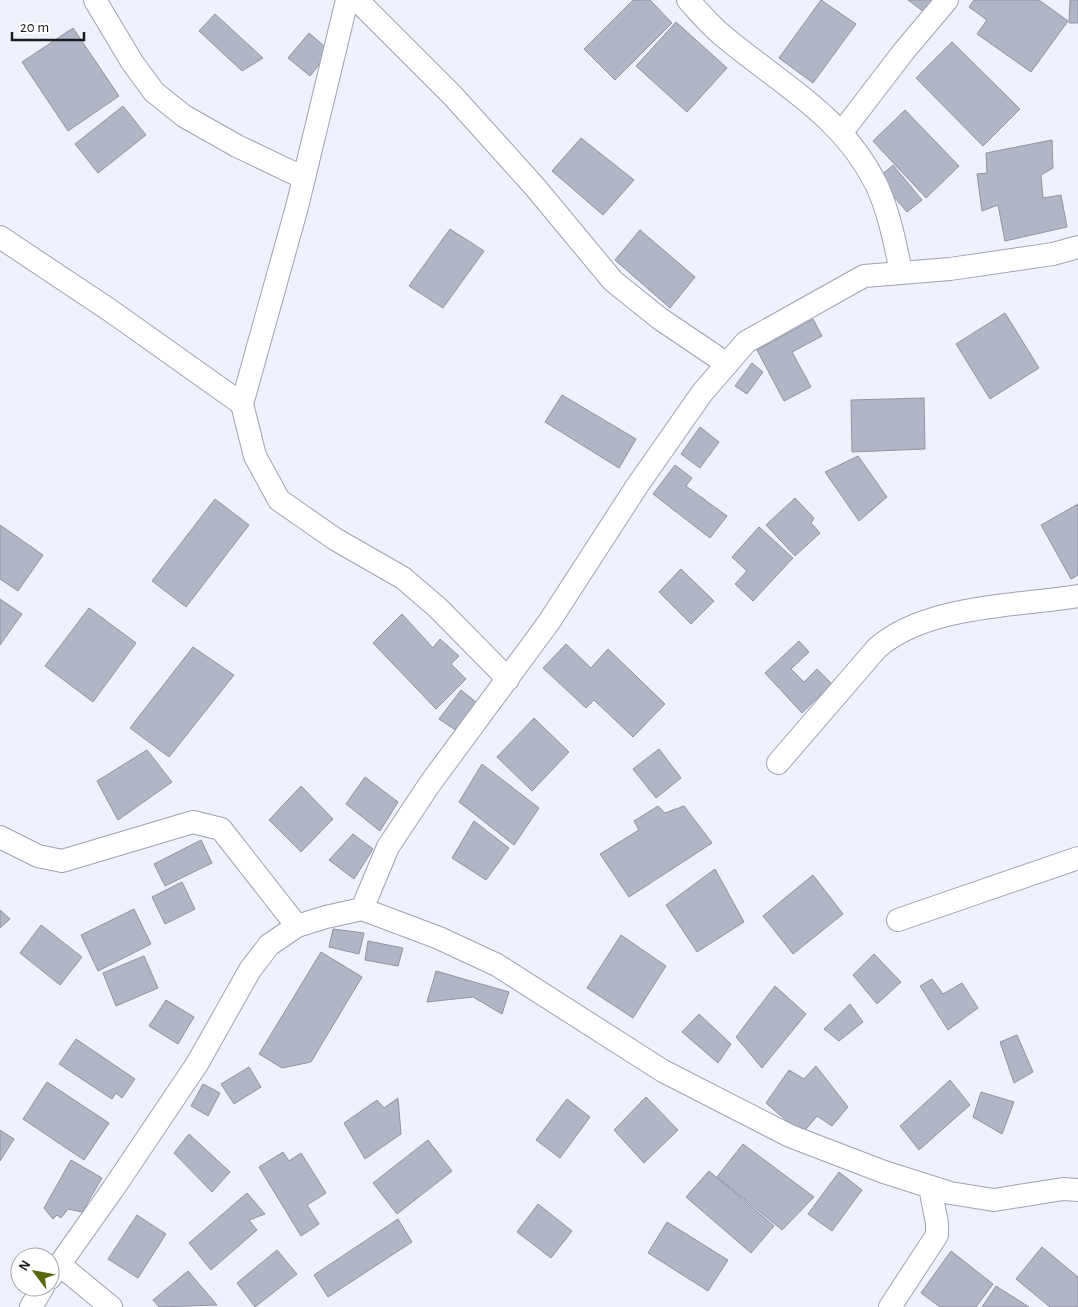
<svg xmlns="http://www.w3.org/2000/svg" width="1078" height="1307" viewBox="0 0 1078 1307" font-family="'Alegreya Sans',sans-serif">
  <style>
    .building { fill: #b1b6c6; stroke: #8f93a3 }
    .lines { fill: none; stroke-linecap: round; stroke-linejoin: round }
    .street-casing { stroke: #9ea2b2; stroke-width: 24 }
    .street { stroke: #fff; stroke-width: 22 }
  </style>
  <rect width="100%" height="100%" fill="#eff2fc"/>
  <g class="building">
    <path d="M633,0H650L672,23L615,80L584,49Z"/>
    <path d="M821,0L856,24L813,83L779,58Z"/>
    <path d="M908,0H933L924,12Z"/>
    <path d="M974,0H1039L1068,21L1031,72L977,34L987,20L969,7Z"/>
    <path d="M1070,0H1078V23H1069Z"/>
    <path d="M215,14L263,58L242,71L199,31Z"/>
    <path d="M676,22L727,68L687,112L636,66Z"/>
    <path d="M73,28L119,96L68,131L22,62Z"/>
    <path d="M309,33L330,51L310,76L288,58Z"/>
    <path d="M952,42L1020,109L983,146L916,78Z"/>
    <path d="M123,106L146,135L98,173L75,144Z"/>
    <path d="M905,110L959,166L926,198L873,141Z"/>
    <path d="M581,138L634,180L603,215L552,171Z"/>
    <path d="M1052,140L1053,168L1041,175L1043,198L1061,195L1067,227L1005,241L998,205L982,211L977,174L987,173L986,153Z"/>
    <path d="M893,165L922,200L907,212L878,178Z"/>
    <path d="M450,229L484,251L443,308L409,286Z"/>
    <path d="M640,230L695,277L670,308L615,260Z"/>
    <path d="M1005,313L1039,368L990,399L956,344Z"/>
    <path d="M813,319L822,336L792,352L811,387L784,401L757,350Z"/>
    <path d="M752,363L763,372L747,394L735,386Z"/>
    <path d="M562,395L636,439L619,468L545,422Z"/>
    <path d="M924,398L925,449L852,452L851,400Z"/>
    <path d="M700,427L719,442L700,468L681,454Z"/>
    <path d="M858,456L887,497L859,521L825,472Z"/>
    <path d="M675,465L692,478L686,486L727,516L710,538L653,494Z"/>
    <path d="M795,498L814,518L811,523L820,533L795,556L766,525Z"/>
    <path d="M215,499L249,525L186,607L152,581Z"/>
    <path d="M1078,504V575L1071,579L1041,525Z"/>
    <path d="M0,525L43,555L18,591L0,579Z"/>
    <path d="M759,527L793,558L753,601L735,584L747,571L732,557Z"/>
    <path d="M681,569L714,601L691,624L659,592Z"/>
    <path d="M0,599L22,614L0,645Z"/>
    <path d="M89,608L136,643L93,702L45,666Z"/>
    <path d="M402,614L433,648L440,639L459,656L451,664L466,679L436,709L373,643Z"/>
    <path d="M799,641L809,652L791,669L804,682L817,669L832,684L802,713L765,673Z"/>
    <path d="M566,644L591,668L608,649L665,704L633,737L594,700L586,708L543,668Z"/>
    <path d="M193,647L234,675L169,757L130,728Z"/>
    <path d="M461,690L477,703L457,731L439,719Z"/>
    <path d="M534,718L569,752L532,791L497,757Z"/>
    <path d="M659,749L681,778L656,798L633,769Z"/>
    <path d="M147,750L172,782L118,820L97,781Z"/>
    <path d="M482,764L539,808L514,845L459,802Z"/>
    <path d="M365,777L398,802L380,831L346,804Z"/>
    <path d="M301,786L333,819L301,852L269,820Z"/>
    <path d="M658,806L665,813L684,806L712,843L629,897L600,854L639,830L634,821Z"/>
    <path d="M474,821L509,848L486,880L452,858Z"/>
    <path d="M353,834L373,849L354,879L329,860Z"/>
    <path d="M201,840L212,863L165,886L154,864Z"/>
    <path d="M715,869L744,922L697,952L666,905Z"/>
    <path d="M813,875L843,914L793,954L763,916Z"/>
    <path d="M182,882L195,909L165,924L152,897Z"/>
    <path d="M134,909L151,944L98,971L81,935Z"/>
    <path d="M0,910L10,919L0,928Z"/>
    <path d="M41,925L82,957L60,985L20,953Z"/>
    <path d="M333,929L364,933L359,954L329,947Z"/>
    <path d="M621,935L666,966L633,1018L587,988Z"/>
    <path d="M368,941L403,948L398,966L365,960Z"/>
    <path d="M321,952L362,977L311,1062L282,1068L259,1054Z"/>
    <path d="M874,954L901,982L877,1004L853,975Z"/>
    <path d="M144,956L158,988L116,1006L103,973Z"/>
    <path d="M436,971L509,992L502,1014L473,997L427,1002Z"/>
    <path d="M932,979L943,994L962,983L978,1008L948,1030L920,986Z"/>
    <path d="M775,986L806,1014L762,1068L736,1037Z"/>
    <path d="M166,1000L194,1017L178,1044L149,1026Z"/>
    <path d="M850,1004L863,1022L839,1041L824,1029Z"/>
    <path d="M699,1014L731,1044L718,1063L682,1032Z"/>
    <path d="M1017,1035L1033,1072L1014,1083L1000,1042Z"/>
    <path d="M76,1039L135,1079L122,1098L116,1093L112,1099L59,1064Z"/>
    <path d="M816,1066L848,1107L832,1126L817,1116L802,1134L766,1103L789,1070L804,1079Z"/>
    <path d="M249,1067L261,1087L234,1104L221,1084Z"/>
    <path d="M950,1080L970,1105L919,1150L900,1126Z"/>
    <path d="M47,1082L109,1123L84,1160L23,1119Z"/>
    <path d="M203,1084L220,1093L208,1116L191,1106Z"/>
    <path d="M981,1092L1014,1102L1002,1134L973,1117Z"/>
    <path d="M646,1097L678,1130L644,1163L614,1130Z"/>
    <path d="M398,1098L401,1134L365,1159L344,1123L377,1100L384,1108Z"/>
    <path d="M567,1099L590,1117L560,1158L536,1140Z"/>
    <path d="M0,1130L14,1139L0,1161Z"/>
    <path d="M189,1134L230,1172L212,1192L174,1153Z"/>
    <path d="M428,1140L452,1171L397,1214L373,1183Z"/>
    <path d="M743,1144L814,1197L782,1230L717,1177Z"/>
    <path d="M283,1152L289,1161L301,1153L326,1193L307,1205L319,1224L301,1236L259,1167Z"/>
    <path d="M71,1160L102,1178L82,1212L68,1209L61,1218L57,1215L53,1219L44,1208Z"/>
    <path d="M709,1171L774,1226L751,1253L686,1197Z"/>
    <path d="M839,1172L862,1190L832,1231L808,1214Z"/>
    <path d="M247,1193L265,1214L249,1220L257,1230L211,1270L189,1243Z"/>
    <path d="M538,1204L572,1231L551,1258L517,1232Z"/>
    <path d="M137,1215L166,1234L138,1278L108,1259Z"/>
    <path d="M398,1219L412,1242L328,1297L314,1275Z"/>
    <path d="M667,1222L728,1260L708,1291L648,1253Z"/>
    <path d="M1042,1247L1078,1277V1307H1050L1016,1279Z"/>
    <path d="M277,1250L297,1274L255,1307L237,1283Z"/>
    <path d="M951,1251L993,1284L976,1307H940L921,1293Z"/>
    <path d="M188,1271L217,1305L159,1307L153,1300Z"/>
    <path d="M996,1286L1029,1307H982Z"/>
  </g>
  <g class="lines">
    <g class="street-casing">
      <g id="street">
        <path d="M95,0L132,62L154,92L184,116L237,146L304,178"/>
        <path d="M347,0L297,207L242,404L255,456L279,500L335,539L403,578L438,608L508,679"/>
        <path d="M357,0L453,96L535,187L613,281L659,318L727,364"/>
        <path d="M688,0C699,12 710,25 722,35C780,84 841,114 876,184C889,211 895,243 901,272"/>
        <path d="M842,132L904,51L947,0"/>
        <path d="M0,237L111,311L242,404"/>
        <path d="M778,763L877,648C926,605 1016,606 1078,596"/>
        <path d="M0,837L38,856L62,861L193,822L221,829L297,926"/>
        <path d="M362,909L388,847L429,785L549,622L637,486L702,393L746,342L864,276L950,269L1053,254L1078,247"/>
        <path d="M898,920L1078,858"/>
        <path d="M60,1265L111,1307"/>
        <path d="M50,1278L113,1189L197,1064L250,970L269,945L297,926L326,917L362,909L439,938L497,965L663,1071L790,1136L884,1172L950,1193L994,1200L1063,1189L1078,1190"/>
        <path d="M31,1307L43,1287"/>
        <path d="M890,1307L937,1235V1223L930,1187"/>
      </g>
    </g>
    <use href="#street" class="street"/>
  </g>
  <g transform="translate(35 1272) rotate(302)"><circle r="24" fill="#ffffff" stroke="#a3a4a7"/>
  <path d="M0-4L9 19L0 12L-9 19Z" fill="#5a660a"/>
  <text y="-8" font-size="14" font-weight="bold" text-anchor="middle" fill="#1a1c22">N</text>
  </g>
  <path d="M12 32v8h72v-8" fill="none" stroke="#1a1c22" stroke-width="2.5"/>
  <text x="20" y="32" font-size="15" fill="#1a1c22" stroke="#ffffff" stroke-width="4" paint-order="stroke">20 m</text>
</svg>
